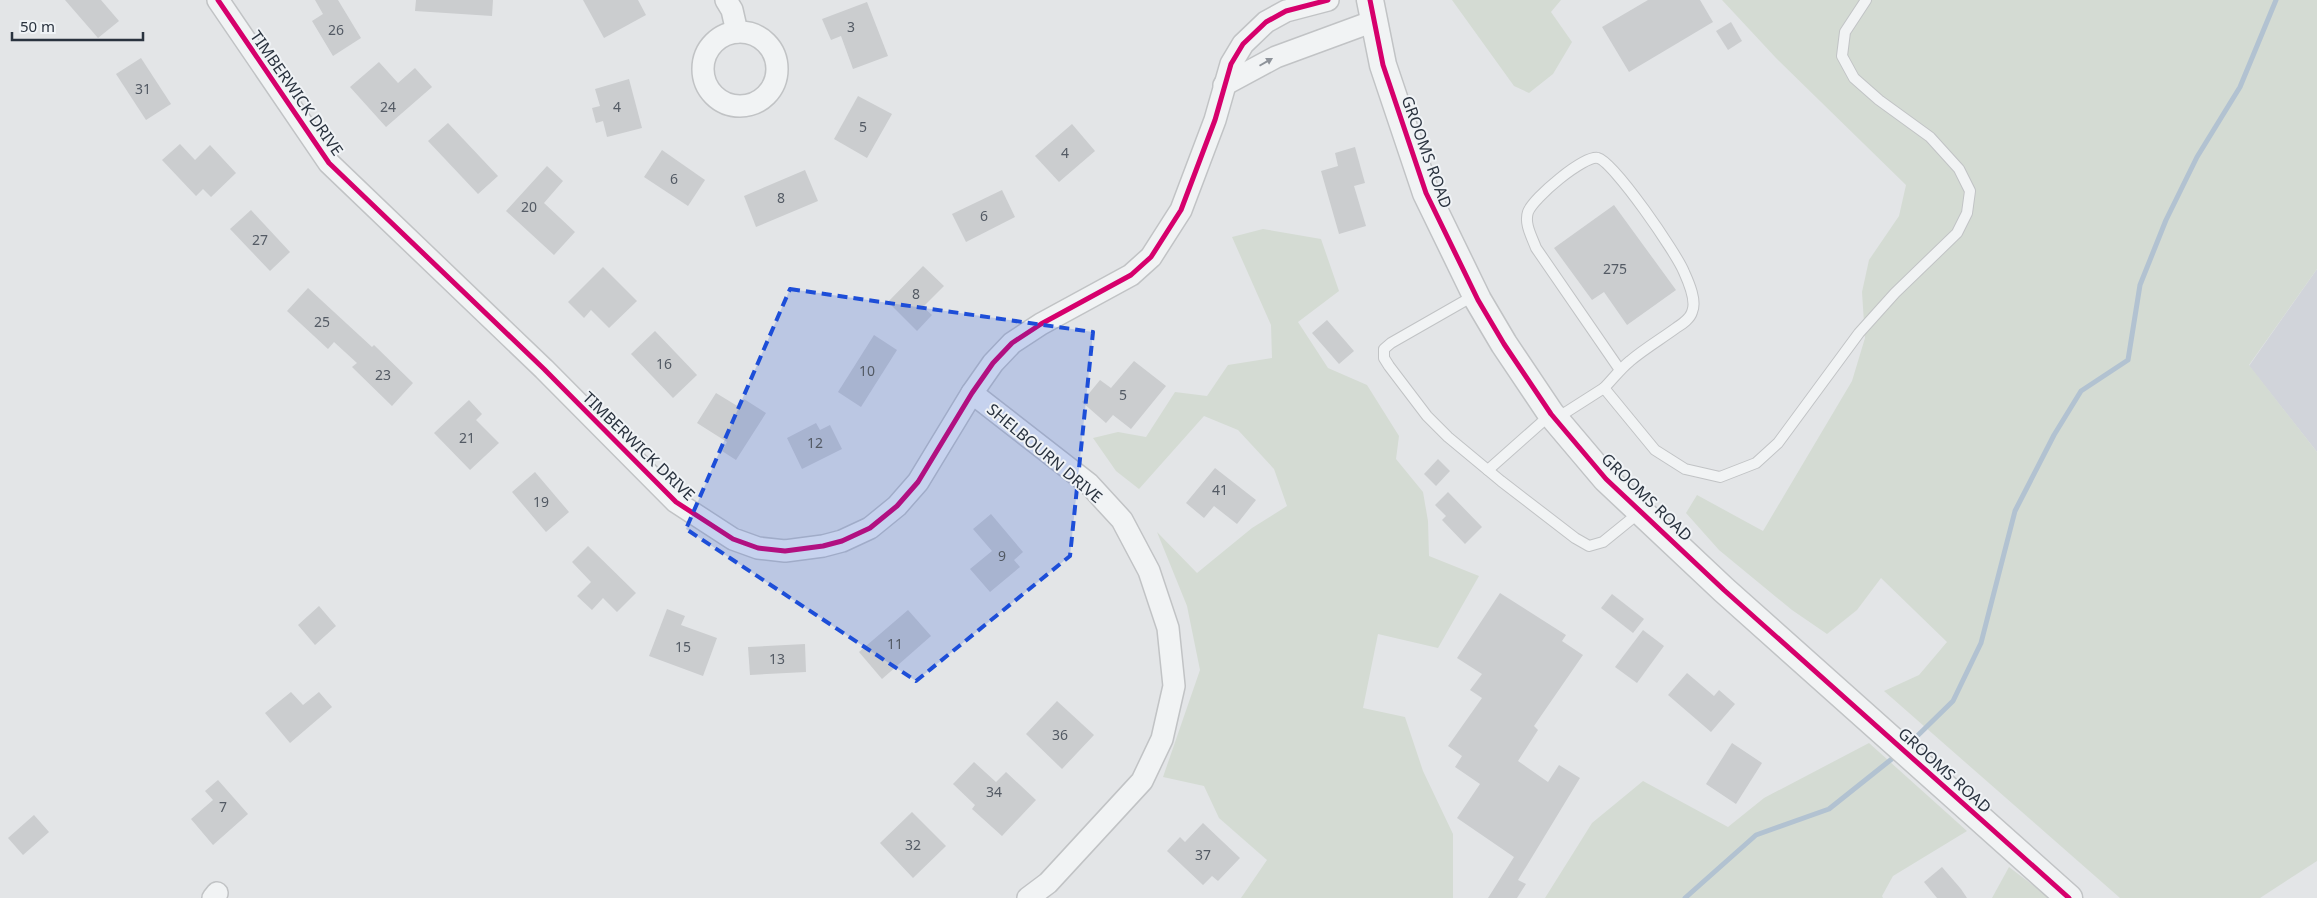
<svg xmlns="http://www.w3.org/2000/svg" width="2317" height="898" viewBox="0 0 2317 898" font-family="'Noto Sans',sans-serif">
  <style>
    .built { fill: #d1d4da }
    .green { fill: #d4dbd3 }
    .lines { fill: none; stroke-linecap: round; stroke-linejoin: round }
    .stream { stroke: #b2c2d1; stroke-width: 5 }
    .building { fill: #cbcdcf }
    .service-casing { stroke: #c1c3c5; stroke-width: 12 }
    .minor-casing { stroke: #c1c3c5; stroke-width: 24 }
    .tertiary-casing { stroke: #c1c3c5; stroke-width: 29 }
    .service { stroke: #f1f3f4; stroke-width: 10 }
    .minor { stroke: #f1f3f4; stroke-width: 21 }
    .tertiary { stroke: #f1f3f4; stroke-width: 26 }
    .cycleway-casing { stroke: #f0f3f6; stroke-width: 8 }
    .cycleway { stroke: #d6006c; stroke-width: 5 }
    .oneway { fill: #8e939a }
    .marked { fill: #1d4ed8; fill-opacity: 0.2; stroke: #1d4ed8; stroke-width: 4; stroke-dasharray: 10 6; stroke-linejoin: round }
    .labels { text-anchor: middle; stroke-width: 4; stroke-linejoin: round; paint-order: stroke }
    .number-label { font-size: 14px; fill: #535a64 }
    .street-label { font-size: 16px; fill: #2a333f; stroke: #f0f3f6 }
  </style>
  <rect width="100%" height="100%" fill="#e3e5e7"/>
  <path class="built" d="M2317,269V452L2249,366Z"/>
  <g class="green">
    <path d="M1452,0H1561L1551,12L1572,42L1553,74L1529,93L1514,86Z"/>
    <path d="M1722,0H2317V269L2249,365L2317,452V861L2260,898H2120L1884,691L1919,675L1947,642L1881,578L1857,610L1827,634L1792,610L1719,550L1686,513L1697,495L1763,531L1852,381L1865,338L1862,292L1869,260L1899,216L1906,185L1776,58Z"/>
    <path d="M1263,229L1321,239L1339,291L1298,322L1328,368L1367,385L1399,436L1396,459L1423,492L1428,521L1429,556L1479,576L1438,648L1378,634L1363,708L1405,717L1423,771L1453,834V898H1241L1267,860L1219,818L1204,786L1163,777L1200,670L1187,606L1157,532L1197,573L1252,528L1287,506L1274,469L1238,430L1204,416L1139,489L1116,471L1093,438L1118,432L1146,437L1175,392L1207,396L1228,365L1272,358L1271,325L1232,237Z"/>
    <path d="M1869,743L1967,831L1893,876L1882,896L1883,898H1545L1592,823L1643,781L1728,827L1764,798Z"/>
    <path d="M2009,867L2050,898H1992Z"/>
  </g>
  <g class="lines">
    <g class="stream">
      <path d="M1908,745L1953,701L1981,643L2015,511L2054,435L2081,391L2128,360L2140,285L2166,220L2197,157L2240,87L2276,0"/>
      <path d="M1685,898L1756,835L1829,809L1898,754"/>
    </g>
  </g>
  <g class="building">
    <path d="M65,0H101L119,21L98,38Z"/>
    <path d="M315,0H338L361,38L333,56L312,21L323,14Z"/>
    <path d="M416,0H493L492,16L415,11Z"/>
    <path d="M583,0H638L646,15L604,38Z"/>
    <path d="M1648,0H1700L1713,22L1629,72L1602,27Z"/>
    <path d="M867,2L888,56L853,69L841,36L831,40L822,19Z"/>
    <path d="M1731,22L1742,41L1728,50L1716,31Z"/>
    <path d="M141,58L171,104L146,120L116,74Z"/>
    <path d="M379,62L398,83L415,68L432,87L386,127L350,87Z"/>
    <path d="M629,79L642,128L607,137L603,121L596,123L592,108L600,106L595,89Z"/>
    <path d="M858,96L892,114L867,158L834,139Z"/>
    <path d="M448,123L498,176L478,194L428,141Z"/>
    <path d="M1072,124L1095,151L1059,182L1035,156Z"/>
    <path d="M180,144L195,160L210,145L236,173L211,197L203,189L196,196L162,160Z"/>
    <path d="M1355,147L1365,183L1354,186L1366,226L1339,234L1321,171L1338,166L1335,153Z"/>
    <path d="M662,150L705,180L688,206L644,177Z"/>
    <path d="M547,166L563,181L544,203L575,232L554,255L506,211Z"/>
    <path d="M805,170L818,201L756,227L744,196Z"/>
    <path d="M1002,190L1015,217L966,242L952,214Z"/>
    <path d="M1614,205L1676,290L1627,325L1604,292L1592,300L1554,248Z"/>
    <path d="M251,210L290,252L270,271L230,229Z"/>
    <path d="M923,266L944,286L923,307L932,315L917,331L888,302Z"/>
    <path d="M603,267L637,301L609,328L591,310L584,318L568,302Z"/>
    <path d="M308,288L372,347L374,345L413,383L392,406L352,367L357,363L334,342L328,349L287,311Z"/>
    <path d="M1327,320L1354,351L1339,364L1312,333Z"/>
    <path d="M655,331L697,375L673,398L631,354Z"/>
    <path d="M874,335L897,350L861,407L838,392Z"/>
    <path d="M1134,361L1166,386L1131,429L1113,415L1106,423L1082,402L1100,380L1111,388Z"/>
    <path d="M716,393L739,407L744,399L766,413L736,460L722,451L727,442L697,423Z"/>
    <path d="M469,400L482,414L476,420L499,443L470,470L434,433Z"/>
    <path d="M816,423L820,430L830,425L842,449L802,469L787,438Z"/>
    <path d="M1438,459L1450,471L1436,486L1424,474Z"/>
    <path d="M1215,468L1256,500L1237,524L1214,506L1204,518L1186,503Z"/>
    <path d="M535,472L569,512L546,532L512,492Z"/>
    <path d="M1448,492L1482,527L1465,544L1442,520L1446,516L1435,505Z"/>
    <path d="M991,514L1023,552L1014,560L1020,567L990,592L970,569L992,551L973,529Z"/>
    <path d="M588,546L636,593L617,612L603,598L592,610L577,596L591,582L572,562Z"/>
    <path d="M1500,593L1566,635L1562,641L1583,655L1534,726L1538,730L1518,761L1548,782L1559,765L1580,778L1518,880L1526,884L1517,898H1488L1514,857L1457,818L1480,784L1455,767L1462,756L1448,746L1482,698L1470,690L1482,674L1457,658Z"/>
    <path d="M1612,594L1644,619L1633,633L1601,608Z"/>
    <path d="M319,606L336,626L315,645L298,625Z"/>
    <path d="M667,609L685,616L681,625L717,638L703,676L649,656Z"/>
    <path d="M908,610L931,636L882,679L859,652Z"/>
    <path d="M1643,630L1664,646L1637,683L1615,667Z"/>
    <path d="M805,644L806,672L750,675L748,647Z"/>
    <path d="M1687,673L1714,696L1719,690L1735,704L1711,732L1668,695Z"/>
    <path d="M291,692L303,705L319,692L332,707L290,743L265,713Z"/>
    <path d="M1057,701L1094,735L1062,769L1026,734Z"/>
    <path d="M1732,743L1762,763L1736,804L1706,784Z"/>
    <path d="M974,762L996,782L1006,772L1036,800L1002,836L972,809L975,805L953,784Z"/>
    <path d="M218,780L248,814L213,845L191,819L213,800L205,791Z"/>
    <path d="M912,812L946,846L913,878L880,843Z"/>
    <path d="M34,815L49,832L23,855L8,838Z"/>
    <path d="M1203,823L1240,858L1218,881L1212,876L1203,885L1167,851L1180,837L1185,842Z"/>
    <path d="M1942,867L1961,889L1967,898H1937L1924,882Z"/>
  </g>
  <g class="lines">
    <g class="service-casing">
      <g id="service">
        <path d="M1475,295L1391,343L1384,349V358L1389,366L1427,416L1448,437L1501,481L1575,538L1589,546L1603,542L1640,512"/>
        <path d="M1604,388C1613,379 1620,369 1630,361C1644,349 1661,339 1676,328C1682,324 1690,319 1692,312C1697,301 1689,283 1684,272C1677,254 1614,162 1598,158C1584,155 1533,198 1528,212C1524,224 1532,237 1536,248L1620,370"/>
        <path d="M1557,418L1604,388L1655,450L1685,469L1720,477L1756,463L1778,443L1859,333L1895,293L1957,233L1967,213L1970,191L1959,169L1930,137L1879,100L1854,78L1842,56L1845,32L1866,0"/>
        <path d="M1488,470L1550,415"/>
      </g>
    </g>
    <g class="minor-casing">
      <g id="minor">
        <path d="M218,0L329,163L544,369L676,502L733,539L758,548L785,551L823,546L842,541L870,528L897,506L918,482L972,393L993,363L1012,343L1041,324L1131,275L1151,257L1181,210L1215,120L1231,64L1243,44L1266,22L1286,11L1328,0"/>
        <path d="M726,0L732,10L737,32"/>
        <circle cx="740" cy="69" r="37"/>
        <path d="M1224,85L1276,57L1374,21"/>
        <path d="M972,393L1089,484L1122,520L1149,571L1168,628L1174,686L1162,739L1142,781L1048,883L1028,898"/>
        <path d="M213,898L217,893"/>
      </g>
    </g>
    <g class="tertiary-casing">
      <path id="tertiary" d="M1370,0L1383,65L1426,193L1478,300L1504,344L1551,414L1606,479L1724,590L2069,898"/>
    </g>
    <use href="#service" class="service"/>
    <use href="#minor" class="minor"/>
    <use href="#tertiary" class="tertiary"/>
    <g class="cycleway-casing">
      <g id="cycleway">
        <path d="M218,0L329,163L544,369L676,502L733,539L758,548L785,551L823,546L842,541L870,528L897,506L918,482L972,393L993,363L1012,343L1041,324L1131,275L1151,257L1181,210L1215,120L1231,64L1243,44L1266,22L1286,11L1328,0"/>
        <path d="M1370,0L1383,65L1426,193L1478,300L1504,344L1551,414L1606,479L1724,590L2069,898"/>
      </g>
    </g>
    <use href="#cycleway" class="cycleway"/>
  </g>
  <defs><path id="oneway-solid" d="M-6-.8H1V-3.2L6.5 0L1 3.2V.8H-6Z" transform="scale(1.25)"/></defs>
  <use class="oneway" href="#oneway-solid" transform="translate(1266 62) rotate(-30)"/>
  <path class="marked" d="M790,289L1093,332L1070,556L916,681L686,529Z"/>
  <g class="labels">
    <g class="number-label">
      <text x="851" y="32">3</text>
      <text x="336" y="35">26</text>
      <text x="143" y="94">31</text>
      <text x="388" y="112">24</text>
      <text x="617" y="112">4</text>
      <text x="863" y="132">5</text>
      <text x="1065" y="158">4</text>
      <text x="674" y="184">6</text>
      <text x="781" y="203">8</text>
      <text x="529" y="212">20</text>
      <text x="984" y="221">6</text>
      <text x="260" y="245">27</text>
      <text x="1615" y="274">275</text>
      <text x="916" y="299">8</text>
      <text x="322" y="327">25</text>
      <text x="664" y="369">16</text>
      <text x="867" y="376">10</text>
      <text x="383" y="380">23</text>
      <text x="1123" y="400">5</text>
      <text x="467" y="443">21</text>
      <text x="815" y="448">12</text>
      <text x="1220" y="495">41</text>
      <text x="541" y="507">19</text>
      <text x="1002" y="561">9</text>
      <text x="895" y="649">11</text>
      <text x="683" y="652">15</text>
      <text x="777" y="664">13</text>
      <text x="1060" y="740">36</text>
      <text x="994" y="797">34</text>
      <text x="223" y="812">7</text>
      <text x="913" y="850">32</text>
      <text x="1203" y="860">37</text>
    </g>
    <g class="street-label">
      <text transform="translate(297 93) rotate(55)" y="6">TIMBERWICK DRIVE</text>
      <text transform="translate(1427 152) rotate(70)" y="6">GROOMS ROAD</text>
      <text transform="translate(639 446) rotate(44)" y="6">TIMBERWICK DRIVE</text>
      <text transform="translate(1045 453) rotate(40)" y="6">SHELBOURN DRIVE</text>
      <text transform="translate(1647 497) rotate(44)" y="6">GROOMS ROAD</text>
      <text transform="translate(1945 770) rotate(42)" y="6">GROOMS ROAD</text>
    </g>
  </g>
  <path d="M12 32v8h131v-8" fill="none" stroke="#2a333f" stroke-width="2.5"/>
  <text x="20" y="32" font-size="15" fill="#2a333f" stroke="#f0f3f6" stroke-width="4" paint-order="stroke">50 m</text>
</svg>
